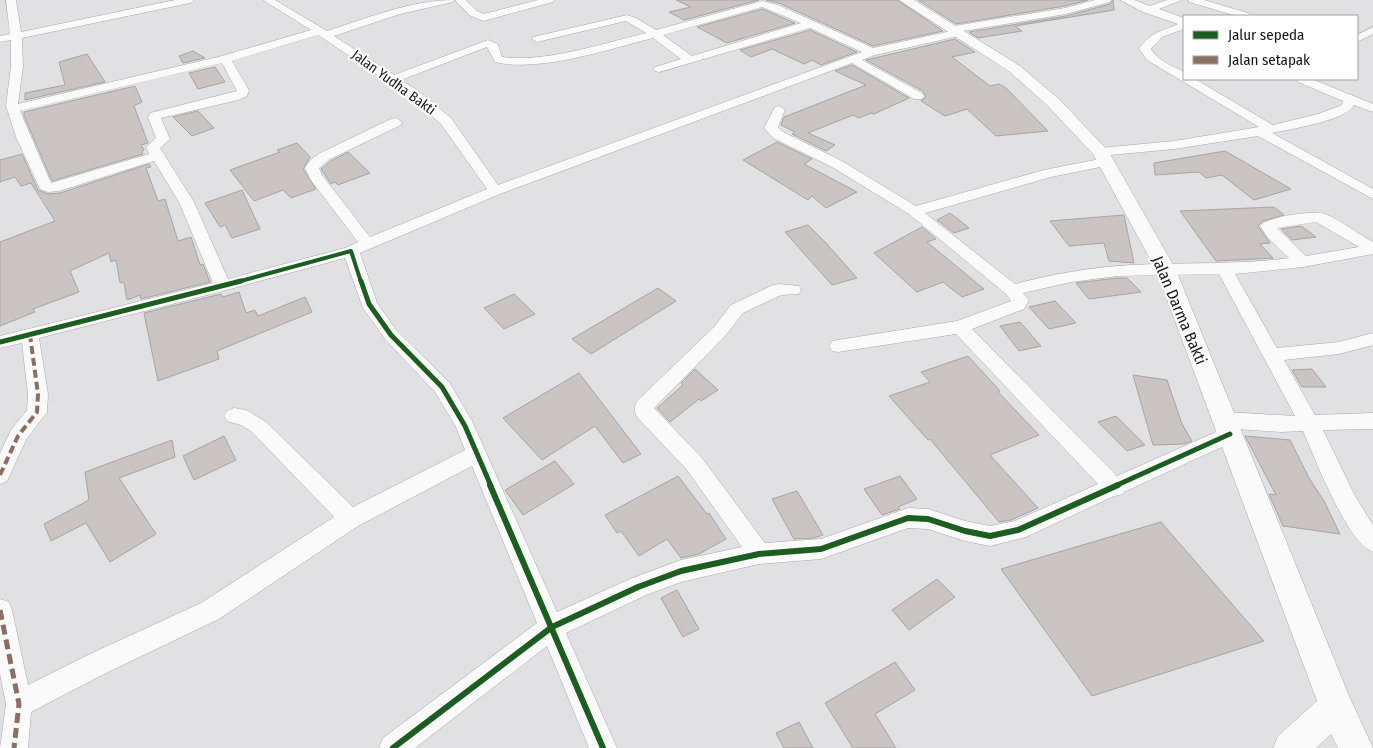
<svg xmlns="http://www.w3.org/2000/svg" width="1373" height="748" viewBox="0 0 1373 748" font-family="'Fira Sans Condensed',sans-serif">
  <style>
    .building { fill: #cac4c2; stroke: #a6a4a4 }
    .lines { fill: none; stroke-linecap: round; stroke-linejoin: round }
    .minor-casing { stroke: #a8a7a9; stroke-width: 1 }
    .tertiary-casing { stroke: #a8a7a9; stroke-width: 1 }
    .minor { fill: #fafafb; fill-rule: evenodd }
    .tertiary { fill: #fafafb; fill-rule: evenodd }
    .quiet-far1 { stroke: #8d6e63; stroke-width: 4; stroke-dasharray: 8 4; stroke-linecap: butt }
    .quiet { stroke: #8d6e63; stroke-width: 5; stroke-dasharray: 10 5; stroke-linecap: butt }
    .cycleway-far2-casing { stroke: #fff; stroke-width: 6 }
    .cycleway-far1-casing { stroke: #fff; stroke-width: 8 }
    .cycleway-casing { stroke: #fff; stroke-width: 9 }
    .cycleway-far2 { stroke: #1b5e20; stroke-width: 4 }
    .cycleway-far1 { stroke: #1b5e20; stroke-width: 5 }
    .cycleway { stroke: #1b5e20; stroke-width: 6 }
    .labels { text-anchor: middle; stroke-width: 4.5; stroke-linejoin: round; paint-order: stroke }
    .far-street-label { font-size: 14px; fill: #171617; stroke: #fff }
    .street-label { font-size: 16px; fill: #171617; stroke: #fff }
  </style>
  <rect width="100%" height="100%" fill="#e1e0e2"/>
  <g class="building">
    <path d="M676,0H759L684,20L669,12L691,7Z"/>
    <path d="M766,0H897L943,31L873,46L779,3Z"/>
    <path d="M918,0H1088L1065,6L956,24Z"/>
    <path d="M1113,0L1114,10L1015,26L1022,31L978,38L969,32L1066,16L1110,4Z"/>
    <path d="M762,9L795,23L727,43L697,27Z"/>
    <path d="M810,30L857,52L821,65L812,60L804,64L772,49L751,57L740,50Z"/>
    <path d="M955,39L975,52L952,57L990,86L999,84L1006,88L1048,131L996,136L967,109L945,116L921,101L926,97L923,91L866,60Z"/>
    <path d="M193,51L205,58L183,63L179,56Z"/>
    <path d="M87,54L105,82L25,100V93L65,85L59,62Z"/>
    <path d="M852,65L909,98L874,114L871,113L859,118L853,115L808,133L835,145L826,151L792,134L795,132L781,125L784,117L866,85L835,71Z"/>
    <path d="M215,67L225,82L198,89L189,73Z"/>
    <path d="M135,86L142,102L134,106L148,143L141,145L144,150L142,152L143,154L52,181L24,116V112Z"/>
    <path d="M198,111L214,128L192,136L173,117Z"/>
    <path d="M777,142L812,159L804,164L857,192L826,208L812,196L808,200L743,160Z"/>
    <path d="M297,143L310,157L303,169L316,189L291,198L283,190L254,201L230,170L280,152L277,150Z"/>
    <path d="M1225,151L1291,189L1254,200L1222,175L1206,178L1199,172L1155,175L1154,163Z"/>
    <path d="M348,152L370,173L338,185L335,182L331,184L321,169L331,161Z"/>
    <path d="M22,154L38,190L48,194L60,193L149,164L151,167L146,168L158,201L165,199L178,241L191,237L200,265L203,264L210,282L141,299L140,295L127,300L124,282L120,283L116,260L111,262L109,253L70,271L79,292L33,309L35,312L0,326V242L55,221L31,183L21,186L15,177L0,182V160Z"/>
    <path d="M242,190L260,229L232,238L225,225L220,227L205,203Z"/>
    <path d="M1274,207L1284,215L1263,221L1258,226L1270,243L1260,244L1273,258L1237,260L1216,261L1180,211Z"/>
    <path d="M950,213L954,216L969,228L954,233L937,220Z"/>
    <path d="M1124,215L1134,263L1109,261L1104,243L1069,246L1050,221Z"/>
    <path d="M808,225L825,242L857,278L832,285L785,232Z"/>
    <path d="M1301,226L1316,237L1292,240L1281,229Z"/>
    <path d="M922,227L936,239L927,242L984,289L962,297L943,282L917,292L874,253Z"/>
    <path d="M1117,278H1127L1141,292L1089,299L1076,283Z"/>
    <path d="M658,288L676,301L591,354L572,339Z"/>
    <path d="M239,292L246,313L255,310L258,316L305,297L312,312L217,351L219,359L158,381L144,313L221,294L223,297Z"/>
    <path d="M514,294L535,314L504,329L484,308Z"/>
    <path d="M1055,301L1076,323L1049,329L1029,307Z"/>
    <path d="M1020,322L1041,346L1019,351L1000,326Z"/>
    <path d="M968,356L1000,391L998,392L1039,435L990,455L1038,508L1011,520L999,522L930,439L928,440L889,396L930,382L921,372Z"/>
    <path d="M695,369L718,390L701,401L699,399L670,422L657,408L683,385L681,383Z"/>
    <path d="M1312,369L1326,387H1302L1292,370Z"/>
    <path d="M579,373L641,454L623,463L595,426L542,460L503,418Z"/>
    <path d="M1133,375L1167,380L1182,424L1192,441L1184,444L1153,445Z"/>
    <path d="M1116,416L1145,445L1127,451L1098,422Z"/>
    <path d="M224,436L236,460L194,480L183,456Z"/>
    <path d="M1245,436L1290,440L1309,478L1324,501L1340,534L1283,526L1269,494L1276,495Z"/>
    <path d="M172,440L175,457L119,478L156,534L110,562L86,523L51,541L44,524L89,500L85,472Z"/>
    <path d="M555,461L574,484L523,515L505,490Z"/>
    <path d="M678,476L707,514L709,513L726,539L699,554L681,558L667,539L639,556L621,531L617,533L605,515Z"/>
    <path d="M900,476L917,499L898,507L900,509L882,515L864,489Z"/>
    <path d="M797,491L823,535L814,538L794,539L772,499Z"/>
    <path d="M1161,522L1264,641L1092,696L1001,569Z"/>
    <path d="M937,579L955,597L909,630L892,610Z"/>
    <path d="M677,590L699,629L683,637L661,598Z"/>
    <path d="M895,662L915,690L875,714L896,748H853L825,703Z"/>
    <path d="M799,722L813,748H784L776,733Z"/>
  </g>
  <g class="lines">
    <g class="minor-casing">
      <g id="minor">
        <path d="M6,0H16L21,32L175,0H195L190,3L22,38L23,66L18,104L222,56L311,30L263,0H275L327,31C368,18 411,0 454,0L453,2L400,14L334,36L394,75L488,40L498,44L502,57C544,63 605,43 646,33L626,21L537,42L532,39L533,37L627,15L636,18L656,30L762,1L778,5L873,48L951,31L949,29L954,26L1065,8L1095,0H1111L1110,2L1066,14L963,31L964,33L963,35L875,55L862,60L922,93L924,96L922,99H914L852,63L500,194L360,253L377,303L397,331L449,382L472,421L557,612L630,579L681,560L742,547L687,470L637,417C634,411 634,407 637,401L714,327L731,305L773,285L779,284L799,286L801,290L799,294L781,295L743,313L726,335L654,408L702,458L765,543L821,539L908,508L928,509L965,521L990,526L1015,521L1098,484L956,334L838,352L832,351L829,346L832,341L838,340L957,321L1011,301L1006,294L909,214L832,167L773,138L764,128L775,107L779,106L785,110L778,127L783,132L842,161L916,206L1044,170L1105,158L1110,159L1112,162L1110,165L1051,177L925,213L1015,284C1053,274 1093,267 1132,265C1185,262 1237,265 1289,258L1268,238L1260,226C1266,217 1315,210 1325,214C1342,221 1357,233 1373,242V254L1303,267L1235,274L1277,348L1339,342L1373,333V345L1339,354L1284,360L1315,415L1373,413V429L1323,430L1355,496L1373,525V552C1347,543 1315,458 1303,431L1281,432L1237,429L1240,434L1237,440L1124,492L1123,494L1114,496L1026,537L990,546L965,541L928,529L908,528L821,559L759,564L681,582L646,595L566,633L617,748H589L547,646L415,748H379L383,738L537,623L472,466L358,526L219,619L108,672L31,712L28,748H0L6,704L0,674V599L9,602L12,610L28,685L90,654L201,603L334,517L251,431L241,425L227,421L224,416L227,411L234,408L246,410L265,421L353,507L465,450L456,427L435,392L385,339L363,308L345,258L223,291L39,338L48,394L47,412L26,440L7,481L0,484V453L11,430L27,410L28,394L22,343L0,348V336L213,283L179,202L154,161L59,191L48,192L40,189L16,137L6,106L11,66V40L0,42V36L10,34ZM762,7L801,23L692,56L663,35ZM810,28L862,52L498,185L451,118L417,90L401,80L487,47L495,62C537,73 610,49 653,38L681,59L655,67L653,69L655,71L659,72ZM318,35L409,96L441,124L487,189L370,237L322,175L319,168L330,159L401,125L402,122L396,118L391,119L320,153L311,159L305,168L310,179L358,242L345,248L228,279L194,202L160,148L170,139L161,118L238,100L247,96L249,90L232,61ZM222,63L237,91L150,113L148,117L156,138L146,147L149,154L51,183L20,111ZM1316,222L1359,247L1306,256L1277,228ZM1219,274L1295,416L1225,412L1218,415L1215,420L1218,425L1225,428L1117,476L972,329L1024,309L1029,300L1023,293L1071,282L1117,276Z"/>
        <path d="M455,0H466L477,11L484,14L538,0H554L553,2L483,21L469,15Z"/>
        <path d="M1120,0H1134L1150,6L1167,0H1182L1159,9L1184,18V29L1162,37L1151,49C1158,61 1173,66 1184,72V79H1195L1273,125L1318,114L1342,105L1343,101L1298,82L1296,79H1312L1373,104V112L1354,105C1346,121 1290,129 1272,133L1373,189V199L1258,136L1174,149L1100,156L1095,155L1093,152L1095,149L1100,148L1174,141L1259,127L1147,60L1139,49C1152,31 1160,32 1178,24L1143,12Z"/>
        <path d="M1188,0H1204L1251,14L1252,16H1237L1189,2Z"/>
        <path d="M1373,27V34L1357,42V35Z"/>
      </g>
    </g>
    <g class="tertiary-casing">
      <path id="tertiary" d="M899,0H914L1020,66L1060,100L1109,152L1176,270L1349,696L1373,748H1338L1331,734L1316,748H1273L1278,736L1317,701L1156,270L1093,154L1048,106L1010,72Z"/>
    </g>
    <use href="#minor" class="minor"/>
    <use href="#tertiary" class="tertiary"/>
    <path class="quiet-far1" d="M0,475L18,436L37,412L38,394L30,335"/>
    <path class="quiet" d="M0,610L19,704L14,748"/>
    <g class="cycleway-far2-casing">
      <path id="cycleway-far2" d="M237,282L351,251L361,282"/>
    </g>
    <g class="cycleway-far1-casing">
      <g id="cycleway-far1">
        <path d="M361,281L369,304L391,335L442,387L465,426L491,486"/>
        <path d="M0,342L241,281"/>
        <path d="M1115,486L1230,434"/>
      </g>
    </g>
    <g class="cycleway-casing">
      <g id="cycleway">
        <path d="M490,485L603,748"/>
        <path d="M393,748L552,627L638,587L681,571L759,554L821,549L908,518L928,519L965,531L990,536L1018,530L1118,485"/>
      </g>
    </g>
    <use href="#cycleway-far2" class="cycleway-far2"/>
    <use href="#cycleway-far1" class="cycleway-far1"/>
    <use href="#cycleway" class="cycleway"/>
  </g>
  <g class="labels">
    <g class="far-street-label">
      <text transform="translate(394 82) rotate(36)" y="5">Jalan Yudha Bakti</text>
    </g>
    <g class="street-label">
      <text transform="translate(1180 310) rotate(67)" y="6">Jalan Darma Bakti</text>
    </g>
  </g>
  <rect x="1183" y="15" width="175" height="65" fill="#ffffff" stroke="#a2a2a2"/>
  <rect x="1193" y="31" width="25" height="8" fill="#1b5e20" stroke="#a2a2a2"/>
  <text x="1228" y="40" font-size="15" fill="#171617">Jalur sepeda</text>
  <rect x="1193" y="56" width="25" height="8" fill="#8d6e63" stroke="#a2a2a2"/>
  <text x="1228" y="65" font-size="15" fill="#171617">Jalan setapak</text>
</svg>
